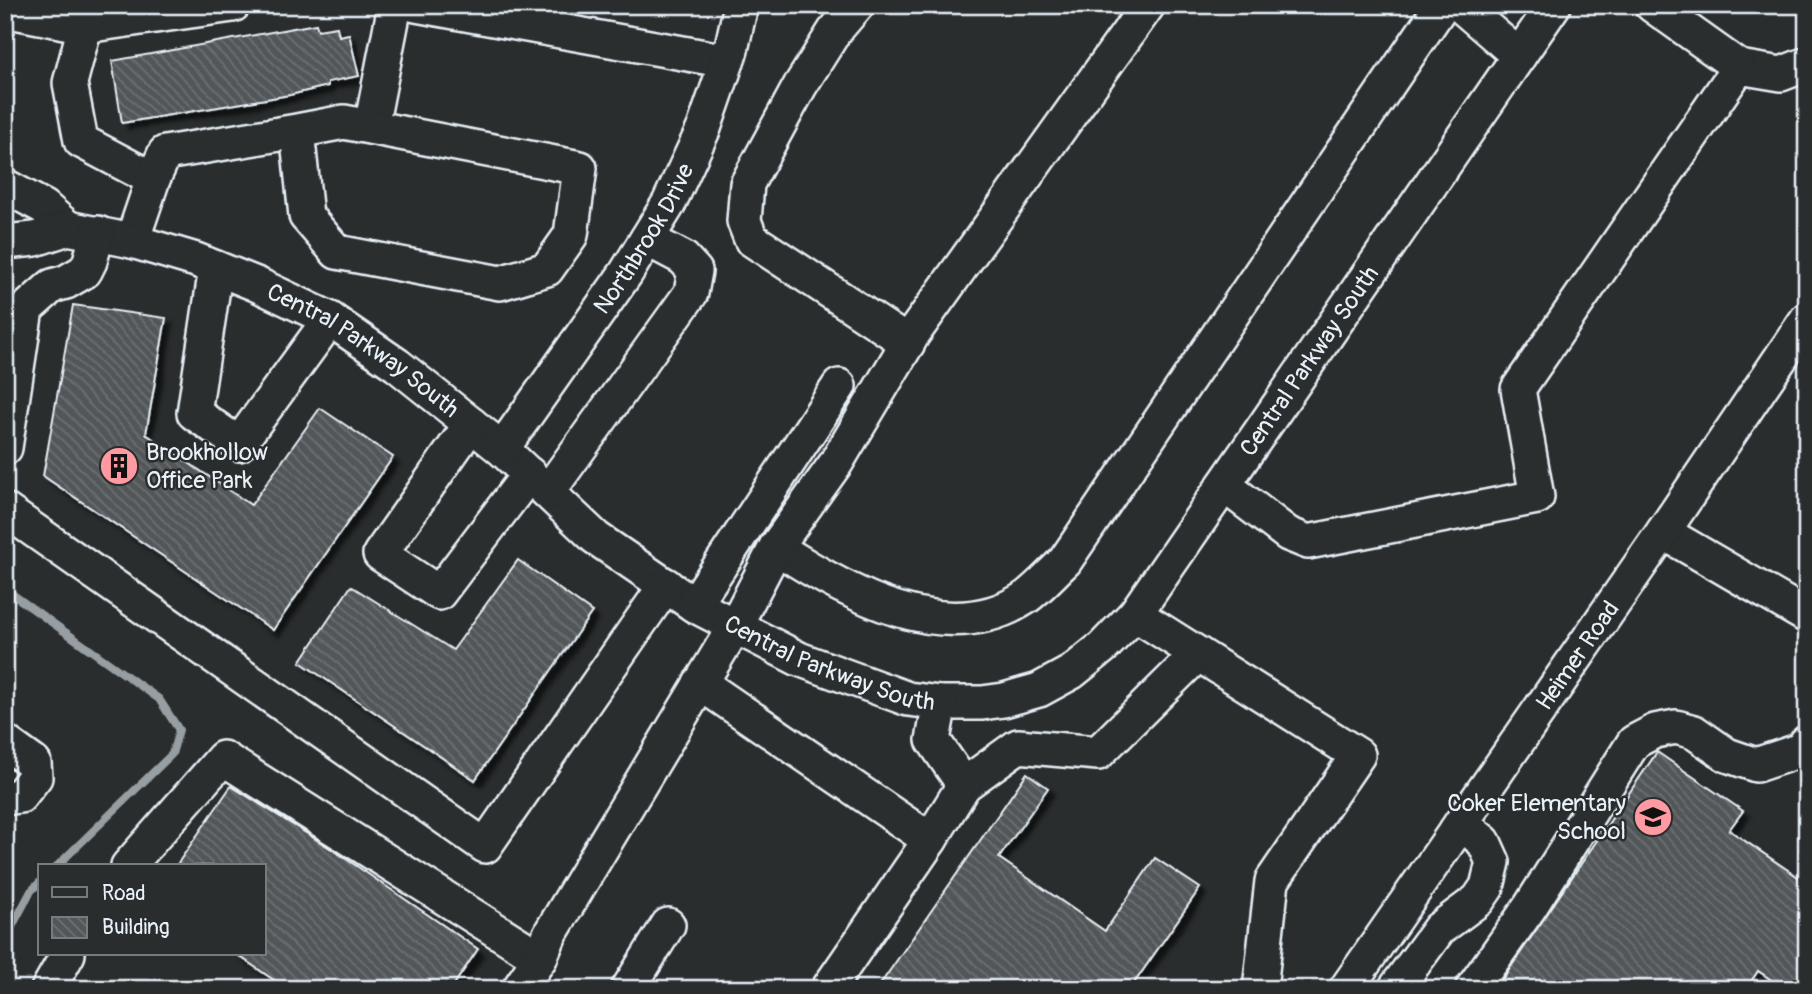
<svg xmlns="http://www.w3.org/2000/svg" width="1812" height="994" viewBox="0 0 1812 994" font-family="Pangolin,sans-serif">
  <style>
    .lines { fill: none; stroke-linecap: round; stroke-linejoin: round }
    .stream { stroke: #989fa3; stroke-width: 8 }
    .building { fill: url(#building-back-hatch); stroke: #e8f1f8; stroke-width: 2; filter: url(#shadow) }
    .minor-casing { stroke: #e8f1f8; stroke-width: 38 }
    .minor { stroke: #2a2d2e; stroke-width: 33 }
    .labels { text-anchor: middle; stroke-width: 5; stroke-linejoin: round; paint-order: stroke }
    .street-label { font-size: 24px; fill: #e8f1f8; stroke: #2a2d2e }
    .poi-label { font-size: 24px; fill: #e8f1f8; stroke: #2a2d2e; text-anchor: start }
  </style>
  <defs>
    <pattern id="building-back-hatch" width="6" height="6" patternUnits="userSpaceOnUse" patternTransform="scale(1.75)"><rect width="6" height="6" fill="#535759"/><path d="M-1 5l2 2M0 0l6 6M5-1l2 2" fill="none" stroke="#6c7072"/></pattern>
    <filter id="shadow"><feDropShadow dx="6" dy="6" stdDeviation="2" flood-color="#0009"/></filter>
  </defs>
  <rect width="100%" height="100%" fill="#2a2d2e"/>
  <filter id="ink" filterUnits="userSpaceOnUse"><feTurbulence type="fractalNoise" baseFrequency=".0143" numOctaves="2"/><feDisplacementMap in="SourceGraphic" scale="14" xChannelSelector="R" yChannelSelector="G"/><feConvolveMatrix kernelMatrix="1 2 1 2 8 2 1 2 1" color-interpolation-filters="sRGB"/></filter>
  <g filter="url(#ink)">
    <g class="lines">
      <g class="stream">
        <path d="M5,589L159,699L179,730L172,754L57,866"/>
        <path d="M5,940L31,891L40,882"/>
      </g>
    </g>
    <g class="building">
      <path d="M316,24L318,30L337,27L339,36L349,34L359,76L328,82V86L290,95L122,123L112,61Z"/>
      <path d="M73,305L166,318L146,434L251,505L320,408L393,457L273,630L43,476Z"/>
      <path d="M518,560L592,612L475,780L300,662L351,586L453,650Z"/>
      <path d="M1657,752L1743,811L1729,830L1807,883V989H1785L1758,971L1746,989H1496Z"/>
      <path d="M1027,773L1048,788L999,858L1105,931L1155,858L1200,888L1130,989H877Z"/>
      <path d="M231,786L333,850L478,949L451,989H287L236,954H264V866H176Z"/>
    </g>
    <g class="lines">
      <g class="minor-casing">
        <g id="minor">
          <path d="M416,5L727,61"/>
          <path d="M857,5L834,32L800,86L747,184L744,221L751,239L908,343"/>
          <path d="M1460,5L1519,56"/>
          <path d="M5,10L85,26L233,5"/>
          <path d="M85,26L70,83L81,141L153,179"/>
          <path d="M1739,67L1781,74L1807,64"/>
          <path d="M371,127L395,5"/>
          <path d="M5,186L44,207L68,228"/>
          <path d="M132,241L153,179L165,153L297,131L306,216L337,252L500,283L547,269L571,235L580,168L344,122L297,131"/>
          <path id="s1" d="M5,242L35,239L68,228L132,241L196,260L256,284L330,319L397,365L502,449L596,538L694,605L799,659L908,699L940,703H982L1004,700L1039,690L1072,672L1103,647L1135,614L1554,5"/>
          <path d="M216,268L194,413L239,444L330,319"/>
          <path d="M471,424L380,554L439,593L529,474"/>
          <path d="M5,448L26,309L52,286L66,282L85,271L90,261L98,233"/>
          <path id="s2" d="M502,449L626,273L669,203L704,128L731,50L741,5"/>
          <path d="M1224,485L1288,534L1308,542L1537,497L1518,389L1739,67L1652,5"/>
          <path d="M548,492L691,293L695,271L683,258L647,239"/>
          <path d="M5,510L485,846L666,585"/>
          <path d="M1663,532L1807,616"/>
          <path d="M776,547C844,592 946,650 1025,598C1039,588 1052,573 1065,561L1442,5"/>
          <path d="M694,605L839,386"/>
          <path d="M1135,614L1358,755L1272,881L1260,989"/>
          <path d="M700,683L930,840"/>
          <path d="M5,742L34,763L35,777L20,796L5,798"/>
          <path d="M964,785L1018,746L1098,753L1198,654"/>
          <path d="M128,866L223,758L540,958"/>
          <path d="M48,989L68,954"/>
          <path d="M519,989L540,958L550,934L735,626L776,547L836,463L913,334L1148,5"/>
          <path d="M628,989L668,925"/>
          <path d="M828,989L930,840L964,785L933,740L940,703"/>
          <path id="s3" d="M1346,989L1663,532L1807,319"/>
          <path d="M1395,989L1439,929L1478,900L1487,887L1493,862L1484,842L1461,823"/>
          <path d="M1472,989L1530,907L1634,742L1655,731L1676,727L1694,732L1727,755L1756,765L1801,750L1807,742"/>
        </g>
      </g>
      <use href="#minor" class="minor"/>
    </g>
  </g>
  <defs>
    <g id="building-disc" transform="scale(2.0125)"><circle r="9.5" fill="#ff9aa2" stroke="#2a2d2e"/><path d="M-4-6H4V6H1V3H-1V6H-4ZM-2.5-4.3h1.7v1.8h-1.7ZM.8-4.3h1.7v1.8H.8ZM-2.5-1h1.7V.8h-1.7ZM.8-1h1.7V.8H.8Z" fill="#111"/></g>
    <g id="school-disc" transform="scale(2.0125)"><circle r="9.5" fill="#ff9aa2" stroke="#2a2d2e"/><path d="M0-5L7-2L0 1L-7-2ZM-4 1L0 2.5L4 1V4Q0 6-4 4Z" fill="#111"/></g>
  </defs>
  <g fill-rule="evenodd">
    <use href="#building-disc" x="119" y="466"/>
    <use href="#school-disc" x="1653" y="817"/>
  </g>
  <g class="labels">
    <g class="street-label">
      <text dy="8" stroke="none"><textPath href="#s2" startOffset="254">Northbrook Drive</textPath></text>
      <text dy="8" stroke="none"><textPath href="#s1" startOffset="388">Central Parkway South</textPath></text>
      <text dy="8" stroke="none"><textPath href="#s1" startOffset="1605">Central Parkway South</textPath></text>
      <text dy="8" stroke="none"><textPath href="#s3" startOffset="406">Heimer Road</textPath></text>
      <text dy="8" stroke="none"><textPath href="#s1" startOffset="956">Central Parkway South</textPath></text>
    </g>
    <g class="poi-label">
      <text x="146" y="460">Brookhollow<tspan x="146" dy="28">Office Park</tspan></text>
      <text x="1626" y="811" text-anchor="end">Coker Elementary<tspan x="1626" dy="28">School</tspan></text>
    </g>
  </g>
  <rect width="1812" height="994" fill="none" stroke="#2a2d2e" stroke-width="28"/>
  <rect x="14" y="14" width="1784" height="966" fill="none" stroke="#e8f1f8" stroke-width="2.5" filter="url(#ink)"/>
  <rect x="38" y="864" width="228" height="91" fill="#2a2d2e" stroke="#767b7f" stroke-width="2"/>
  <rect x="52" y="887" width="35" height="10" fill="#2a2d2e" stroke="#767b7f" stroke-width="2"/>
  <text x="102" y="900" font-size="21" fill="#e8f1f8">Road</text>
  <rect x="52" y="917" width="35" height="21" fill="url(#building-back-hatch)" stroke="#767b7f" stroke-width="2"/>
  <text x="102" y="934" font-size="21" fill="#e8f1f8">Building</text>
</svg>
